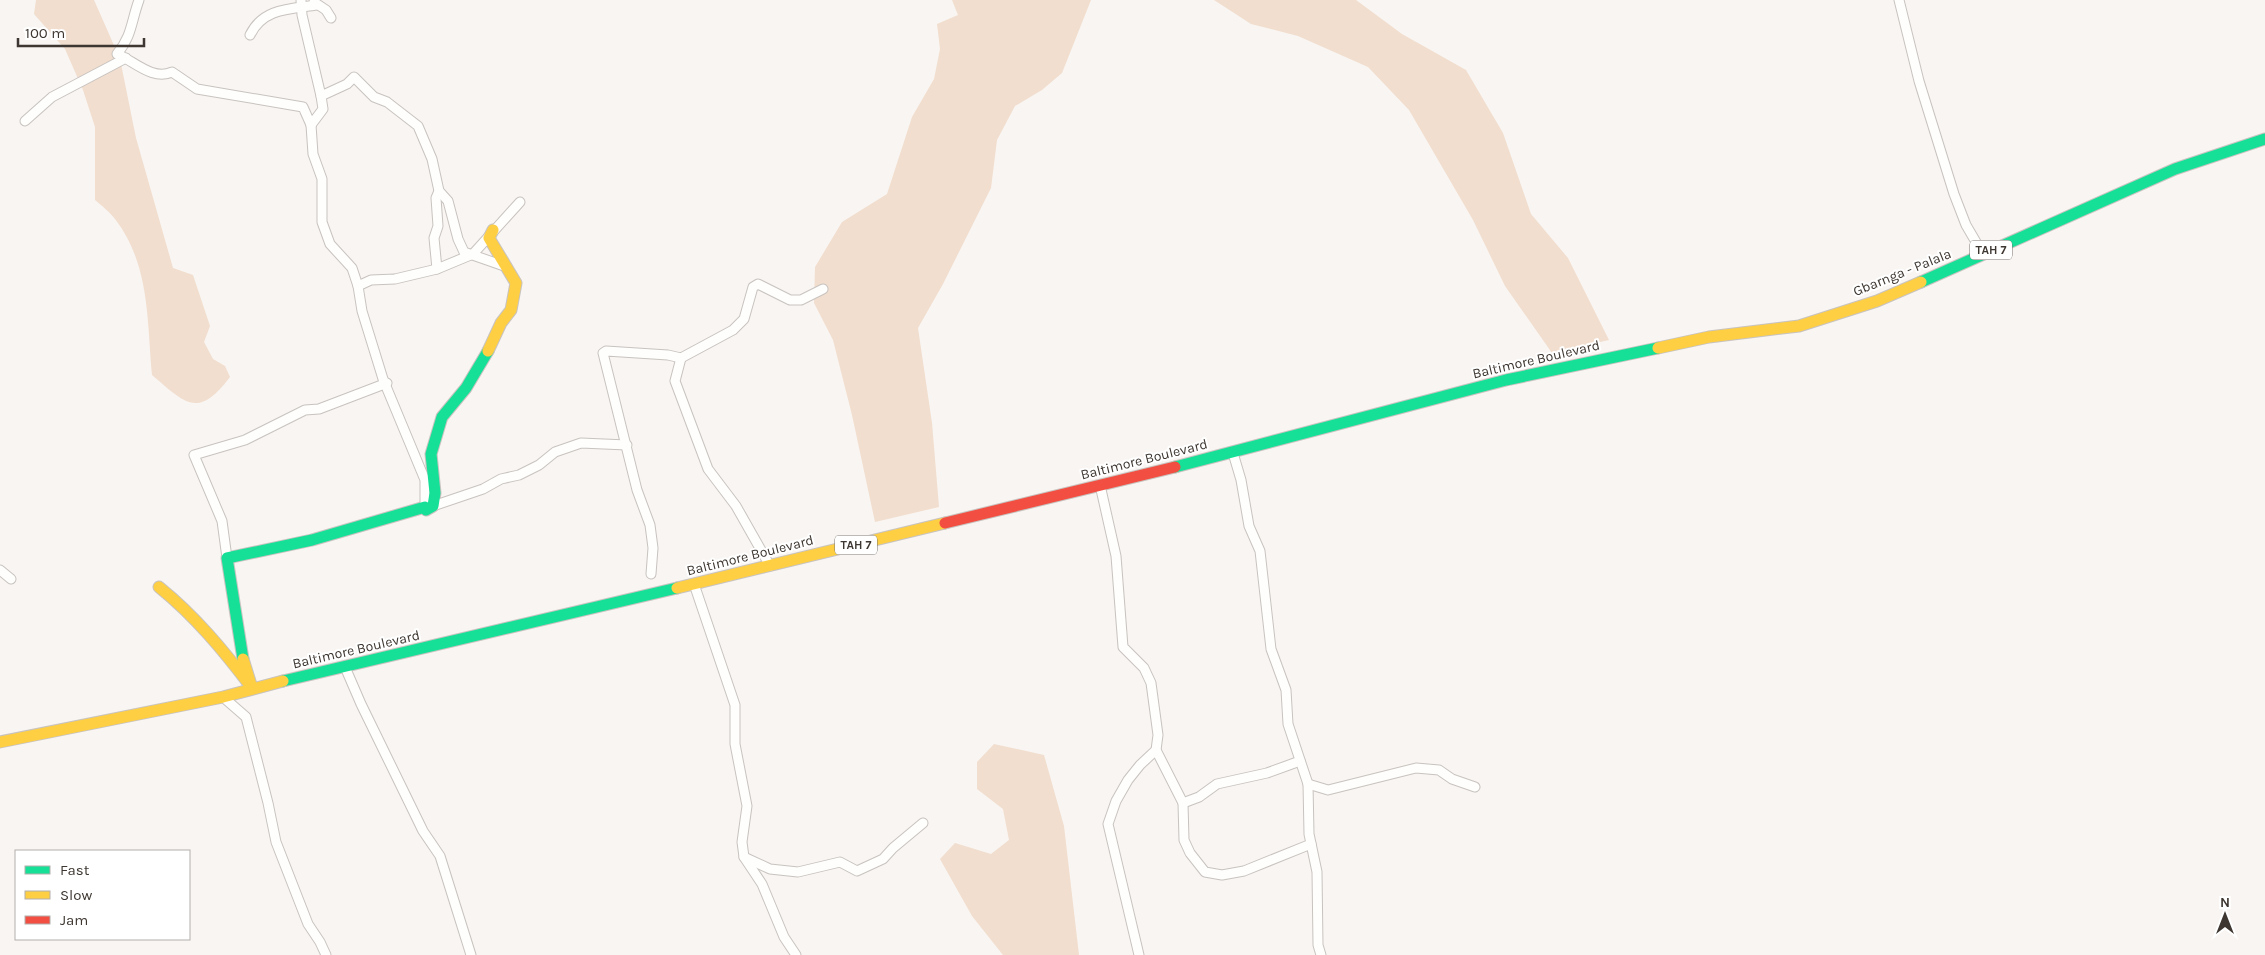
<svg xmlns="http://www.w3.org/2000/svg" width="2265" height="955" viewBox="0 0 2265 955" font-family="Karla,sans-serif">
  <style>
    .green { fill: #f1dece }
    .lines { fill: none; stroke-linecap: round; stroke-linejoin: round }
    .street-casing { stroke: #c8c3bf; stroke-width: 11 }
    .fast-casing { stroke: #c8c3bf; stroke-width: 13 }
    .slow-casing { stroke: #c8c3bf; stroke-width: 13 }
    .jam-casing { stroke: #c8c3bf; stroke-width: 13 }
    .street { stroke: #fefefd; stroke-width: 9 }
    .fast { stroke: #16e098; stroke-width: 11 }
    .slow { stroke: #ffcf43; stroke-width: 11 }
    .jam { stroke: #f24e42; stroke-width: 11 }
    .labels { text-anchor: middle; stroke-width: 4; stroke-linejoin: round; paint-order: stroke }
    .shield { fill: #fff; stroke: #78736f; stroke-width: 1 }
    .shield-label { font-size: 12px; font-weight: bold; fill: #3e3731 }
    .street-label { font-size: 14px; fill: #3e3731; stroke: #fff }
  </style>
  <rect width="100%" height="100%" fill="#f9f5f2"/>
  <g class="green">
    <path d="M36,0H94L120,59L136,138L173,268L193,275L210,326L204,342L213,359L225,366L230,377C198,419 186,404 152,375C147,321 150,264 115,219C110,212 102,206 95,200V127L83,90L65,49L34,14Z"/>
    <path d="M952,0H1091L1062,73L1042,90L1015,106L997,140L991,188L943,284L918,328L932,423L939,507L875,522L852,415L833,340L814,303L815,267L842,222L887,194L912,117L934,79L940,49L937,24L958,15Z"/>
    <path d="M1214,0H1356L1402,34L1466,70L1503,133L1531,214L1568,258L1609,340L1552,353L1505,286L1473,220L1409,110L1368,67L1298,36L1251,24Z"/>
    <path d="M994,744L1044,755L1064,826L1079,955H1003L972,916L940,859L955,843L991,854L1009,840L1003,809L977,789V762Z"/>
  </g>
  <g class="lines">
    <g class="street-casing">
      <g id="street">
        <path d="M139,0C131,22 132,36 117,54C134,61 153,81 172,72L197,89L303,107L311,125L323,109L321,96L347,84L354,77L374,97L387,102L418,126L432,159L439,191L448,201L458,239L464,252L507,267"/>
        <path d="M301,0L302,15L321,96"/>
        <path d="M1899,0L1919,81L1954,194L1966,225L1983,254"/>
        <path d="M314,2L326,10L331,18"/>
        <path d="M250,35C263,8 290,9 317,5"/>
        <path d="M25,121L52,97L126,58"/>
        <path d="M311,125L313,154L322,179V222L330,244L352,268L358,286L362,311L383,379L425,480V507"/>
        <path d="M437,269L434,238L438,226L436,198L439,191"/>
        <path d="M358,286L371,280L395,279L437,269L473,254L520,202"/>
        <path d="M681,358L675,381L708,469L736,506L770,566"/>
        <path d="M1233,453L1241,480L1249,526L1260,551L1271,649L1286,690L1288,724L1308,784L1309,834L1317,872L1318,945L1321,955"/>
        <path d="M1100,485L1116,556L1123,647L1144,668L1151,683L1158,735L1156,750L1140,765L1128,780L1116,801L1108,824L1139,955"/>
        <path d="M433,506L483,489L501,479L519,475L539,465L555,452L581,443L627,445"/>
        <path d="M227,558L222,521L194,455L245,440L305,410L319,409L387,383"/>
        <path d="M0,570L11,579"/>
        <path d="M651,574L653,548L650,525L637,490L603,353L606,351L668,355L681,358L733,330L744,319L753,287L758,284L790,300H801L823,289"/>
        <path d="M694,584L735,705V744L747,806L742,842L744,857L762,884L784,937L796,955"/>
        <path d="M345,667L361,704L423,831L440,856L471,955"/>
        <path d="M223,697L246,717L268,803L276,842L308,924L320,942L326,955"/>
        <path d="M1156,750L1183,803L1184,840L1190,853L1205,872L1222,875L1244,871L1311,844"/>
        <path d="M1308,784L1328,790L1416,768L1439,770L1452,779L1475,787"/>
        <path d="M1183,803L1199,797L1217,784L1267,773L1300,761"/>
        <path d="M744,857L770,869L798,872L840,862L857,871L883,859L893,848L923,823"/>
      </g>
    </g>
    <g class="fast-casing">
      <g id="fast">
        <path d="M1921,282L2175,169L2265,139"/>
        <path d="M1175,467L1506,380L1658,348"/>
        <path d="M243,659L227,558L312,540L425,507L426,510L433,506L435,493L431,454L442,417L466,388L488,351"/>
        <path d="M283,681L677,588"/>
      </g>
    </g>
    <g class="slow-casing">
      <g id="slow">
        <path d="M1658,348L1709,337L1799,326L1877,301L1921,282"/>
        <path d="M488,351L501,323L511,310L516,283L489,238L493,230"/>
        <path d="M159,587C195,616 224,651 252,688L243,659"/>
        <path d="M677,588L945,523"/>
        <path d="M0,742L223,697L283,681"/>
      </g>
    </g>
    <g class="jam-casing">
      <path id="jam" d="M945,523L1175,467"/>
    </g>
    <use href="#street" class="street"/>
    <use href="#fast" class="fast"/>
    <use href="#slow" class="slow"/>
    <use href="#jam" class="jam"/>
  </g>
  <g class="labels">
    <g class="shield">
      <rect x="1970" y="240.5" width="42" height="19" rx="4"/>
      <rect x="835" y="535.5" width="42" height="19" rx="4"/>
    </g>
    <g class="shield-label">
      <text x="1991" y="254">TAH 7</text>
      <text x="856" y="549">TAH 7</text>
    </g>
    <g class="street-label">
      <text transform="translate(1902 272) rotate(-22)" y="5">Gbarnga - Palala</text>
      <text transform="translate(1536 359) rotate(-13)" y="5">Baltimore Boulevard</text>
      <text transform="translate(1144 459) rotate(-14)" y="5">Baltimore Boulevard</text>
      <text transform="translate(750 555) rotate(-14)" y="5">Baltimore Boulevard</text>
      <text transform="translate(356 649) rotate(-13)" y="5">Baltimore Boulevard</text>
    </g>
  </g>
  <rect x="15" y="850" width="175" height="90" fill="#ffffff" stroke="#b2afad"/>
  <rect x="25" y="866" width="25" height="8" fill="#16e098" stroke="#b2afad"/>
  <text x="60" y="875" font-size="15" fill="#3e3731">Fast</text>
  <rect x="25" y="891" width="25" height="8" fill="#ffcf43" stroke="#b2afad"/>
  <text x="60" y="900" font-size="15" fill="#3e3731">Slow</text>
  <rect x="25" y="916" width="25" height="8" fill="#f24e42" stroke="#b2afad"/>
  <text x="60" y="925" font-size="15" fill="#3e3731">Jam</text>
  <g transform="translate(2225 915)" stroke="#ffffff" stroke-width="4" paint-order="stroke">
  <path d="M0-4L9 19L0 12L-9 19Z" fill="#3e3731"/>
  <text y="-8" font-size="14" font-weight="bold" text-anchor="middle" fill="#3e3731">N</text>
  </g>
  <path d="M18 38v8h126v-8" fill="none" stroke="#3e3731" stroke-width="2.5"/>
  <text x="25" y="38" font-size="15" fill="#3e3731" stroke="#ffffff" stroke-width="4" paint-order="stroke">100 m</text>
</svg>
